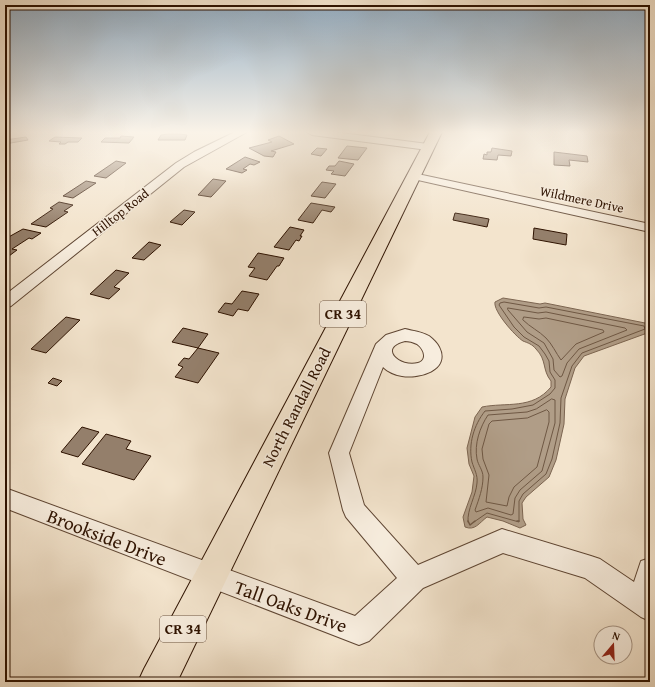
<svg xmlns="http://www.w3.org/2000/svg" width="655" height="687" viewBox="0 0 655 687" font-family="'Gentium Book Plus',serif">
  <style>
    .water { fill: #b09d87; stroke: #7c6551 }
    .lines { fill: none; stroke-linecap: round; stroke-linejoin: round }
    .shore-far1 { stroke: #6f5844; stroke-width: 1 }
    .shore { stroke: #6f5844; stroke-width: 1.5 }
    .building { fill: #947f6b; stroke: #2e1200 }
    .minor-casing { stroke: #5f4633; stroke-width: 2 }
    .primary-casing { stroke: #2e1200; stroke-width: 2 }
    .minor { fill: #f7edde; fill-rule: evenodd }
    .primary { fill: #f3e4cd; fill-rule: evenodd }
    .labels { text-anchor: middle; stroke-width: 3; stroke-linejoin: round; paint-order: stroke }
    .far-street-label { font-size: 13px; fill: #2e1200; stroke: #f7edde }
    .shield { fill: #f7edde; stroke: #6a5443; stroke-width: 1 }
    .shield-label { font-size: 15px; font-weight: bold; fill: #2e1200 }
    .street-label { font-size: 16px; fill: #2e1200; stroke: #f7edde }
    .near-street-label { font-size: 19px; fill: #2e1200; stroke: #f7edde }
  </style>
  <rect width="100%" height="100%" fill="#f3e4cd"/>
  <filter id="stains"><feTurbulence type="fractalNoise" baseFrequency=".005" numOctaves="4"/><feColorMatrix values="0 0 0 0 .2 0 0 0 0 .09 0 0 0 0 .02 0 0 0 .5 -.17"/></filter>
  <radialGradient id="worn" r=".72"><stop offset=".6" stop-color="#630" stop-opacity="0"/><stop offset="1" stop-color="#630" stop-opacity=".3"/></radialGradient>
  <path class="water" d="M503,298L540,304L545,303L650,324V332L584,356L575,368L565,399L564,424L556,460L549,477L526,497L522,503L523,519L526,525L520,528L503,521L487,517C479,523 475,531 465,527L463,517L472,492L474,476L469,464L467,448L475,417L482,407C506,402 532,410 551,387V381C542,370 547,360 536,349C532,344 528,343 523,341C515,336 493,311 495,302Z"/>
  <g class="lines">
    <g class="shore-far1">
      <path d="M508,308L538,313L546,312L625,328L627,330L579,349L567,363L562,376L560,377L554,370L553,359L544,343L527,332L508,310Z"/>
      <path d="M524,317L539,319L546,318L603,330L604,332L576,344L561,360C556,353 552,344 546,338C539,331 530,327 523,320Z"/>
      <path d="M552,399L555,400V423L542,471L520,490L515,498L513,514L511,515L488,508L476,512L475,510C479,499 483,488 483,477C483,470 478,465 477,459C474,444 480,427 488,415L527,412L536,409Z"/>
      <path d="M547,410L549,412V422L537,467L514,487L509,497L507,506L486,502L489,475L483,459L482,449L489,424L492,421L527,418Z"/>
      <path d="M468,522C467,509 476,496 477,483C478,475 474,469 472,462C468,444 474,425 485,411L512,409L533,405L550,394L555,388V380L550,372L549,361L545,354L539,346L524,337L514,327L499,305L500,303L504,302L539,308L546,307L644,326L645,329L582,353L572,366L561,398L560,423L552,459L546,474L523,494L519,501V522L487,513L474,522"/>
    </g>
    <g class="shore">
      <path d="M468,521L470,525L475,521"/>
      <path d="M517,521H519"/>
    </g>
  </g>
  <g class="building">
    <path d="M168,134H180L187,135L185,140H158L161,135Z"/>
    <path d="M121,136L134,137L129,143L101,142L105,138H120Z"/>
    <path d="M279,136L294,144L271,151L276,152L273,157L264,156L249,148L272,142L268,140Z"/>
    <path d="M26,137L28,140L5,144V140Z"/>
    <path d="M55,137L82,138L78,142H68L65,144H59L61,142L49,141Z"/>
    <path d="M347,146L367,148L358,160L338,158Z"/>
    <path d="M317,148L327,149L321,156L311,154Z"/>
    <path d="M492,148L512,151L511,156L498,155L497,160L483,159L484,154L487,155V152H491Z"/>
    <path d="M554,152L587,156L588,162L569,160L570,166L554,165Z"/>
    <path d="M245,157L260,162L254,165L250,164L243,169L247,170L242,173L226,169Z"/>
    <path d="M116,161L126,163L106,178L94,176Z"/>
    <path d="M339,161L354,164L345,176L331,174L334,171L326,170L329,166H335Z"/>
    <path d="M213,179L226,181L211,197L198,195Z"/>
    <path d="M86,181L96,183L73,198L63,196Z"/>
    <path d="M322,182L336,184L325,198L311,196Z"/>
    <path d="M59,202L73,205L64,211L68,212L46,227L31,224L53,209L50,208Z"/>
    <path d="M311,203L335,207L331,212L322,210L313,223L298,220Z"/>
    <path d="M184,210L195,212L182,225L170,222Z"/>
    <path d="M455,213L467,215L489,219L487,227L453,220Z"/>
    <path d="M290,227L304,230L300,236H302L299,241L296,240L289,250L274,247Z"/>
    <path d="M534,228L567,234L566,245L533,239Z"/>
    <path d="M23,229L41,233L32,239L29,238L12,249L17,250L5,259V239Z"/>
    <path d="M149,242L161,245L144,260L132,258Z"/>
    <path d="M258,253L284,258L279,266H277L267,280L249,276L255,268L248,267Z"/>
    <path d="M648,257L650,258V272H647Z"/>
    <path d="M116,270L129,273L114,287L120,289L109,299L90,294Z"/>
    <path d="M242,291L259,294L248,311L238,309L233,316L218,312L225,303L232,304Z"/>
    <path d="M66,317L80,320L46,353L31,349Z"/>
    <path d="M183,328L208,334L198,348L172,342Z"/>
    <path d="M198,348L219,353L198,383L175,377L183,367L178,365L184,358L189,359Z"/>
    <path d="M53,378L62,381L57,386L48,383Z"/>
    <path d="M82,427L99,432L78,457L61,452Z"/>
    <path d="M106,434L131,441L126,449L151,456L134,480L82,464Z"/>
  </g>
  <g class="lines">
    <g class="minor-casing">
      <g id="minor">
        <path d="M235,132H247L184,167L11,306L5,308V295L176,163L194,152Z"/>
        <path d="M307,132H334L428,144L433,147L428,150L312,135Z"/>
        <path d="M413,173L650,224V232L409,178L407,176L409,174Z"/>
        <path d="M405,329C413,331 422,332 429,336C433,339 437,343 439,347C451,370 419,379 402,376C396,375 388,372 383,367L349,453L364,505L418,565L502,529L591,556L600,559L634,582L641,561L650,558V621L641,617L585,578L503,553L423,588L369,641L359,645L5,508V488L355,616L397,578L346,517L343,510L329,453L376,344L386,335ZM405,341C409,341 413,342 417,344C424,349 428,360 418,363C400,368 377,348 405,341Z"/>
      </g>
    </g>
    <g class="primary-casing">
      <path id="primary" d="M430,132H442L177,682H138L144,669Z"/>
    </g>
    <use href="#minor" class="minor"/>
    <use href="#primary" class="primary"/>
  </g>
  <linearGradient id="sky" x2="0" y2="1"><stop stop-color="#91abc1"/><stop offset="0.58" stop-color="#faf3e8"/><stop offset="1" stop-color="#faf3e8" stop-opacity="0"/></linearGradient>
  <rect width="655" height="228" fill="url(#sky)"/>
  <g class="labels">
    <g class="far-street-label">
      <text transform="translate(582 199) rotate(12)" y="5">Wildmere Drive</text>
      <text transform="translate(120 212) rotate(-38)" y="5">Hilltop Road</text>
    </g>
    <g class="shield">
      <rect x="320" y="301" width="46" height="26" rx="3"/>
      <rect x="160" y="616" width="46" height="26" rx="3"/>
    </g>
    <g class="shield-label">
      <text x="343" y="319">CR 34</text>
      <text x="183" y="634">CR 34</text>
    </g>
    <g class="street-label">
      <text transform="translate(296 407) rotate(-63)" y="6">North Randall Road</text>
    </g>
    <g class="near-street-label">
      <text transform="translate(107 537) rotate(21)" y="7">Brookside Drive</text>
      <text transform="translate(291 606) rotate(20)" y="7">Tall Oaks Drive</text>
    </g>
  </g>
  <rect width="655" height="687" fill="none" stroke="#f3e4cd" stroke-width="20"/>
  <rect x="6" y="6" width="643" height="675" fill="none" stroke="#2e1200" stroke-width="2"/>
  <rect x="10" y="10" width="635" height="667" fill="none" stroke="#2e1200"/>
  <g transform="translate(613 645) rotate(19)"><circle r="19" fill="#f7edde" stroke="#a79585"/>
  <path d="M0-3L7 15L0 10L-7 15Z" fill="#8f2418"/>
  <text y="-6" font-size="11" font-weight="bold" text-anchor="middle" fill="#2e1200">N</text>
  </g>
  <rect width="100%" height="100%" filter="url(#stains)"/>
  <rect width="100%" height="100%" fill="url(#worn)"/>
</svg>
